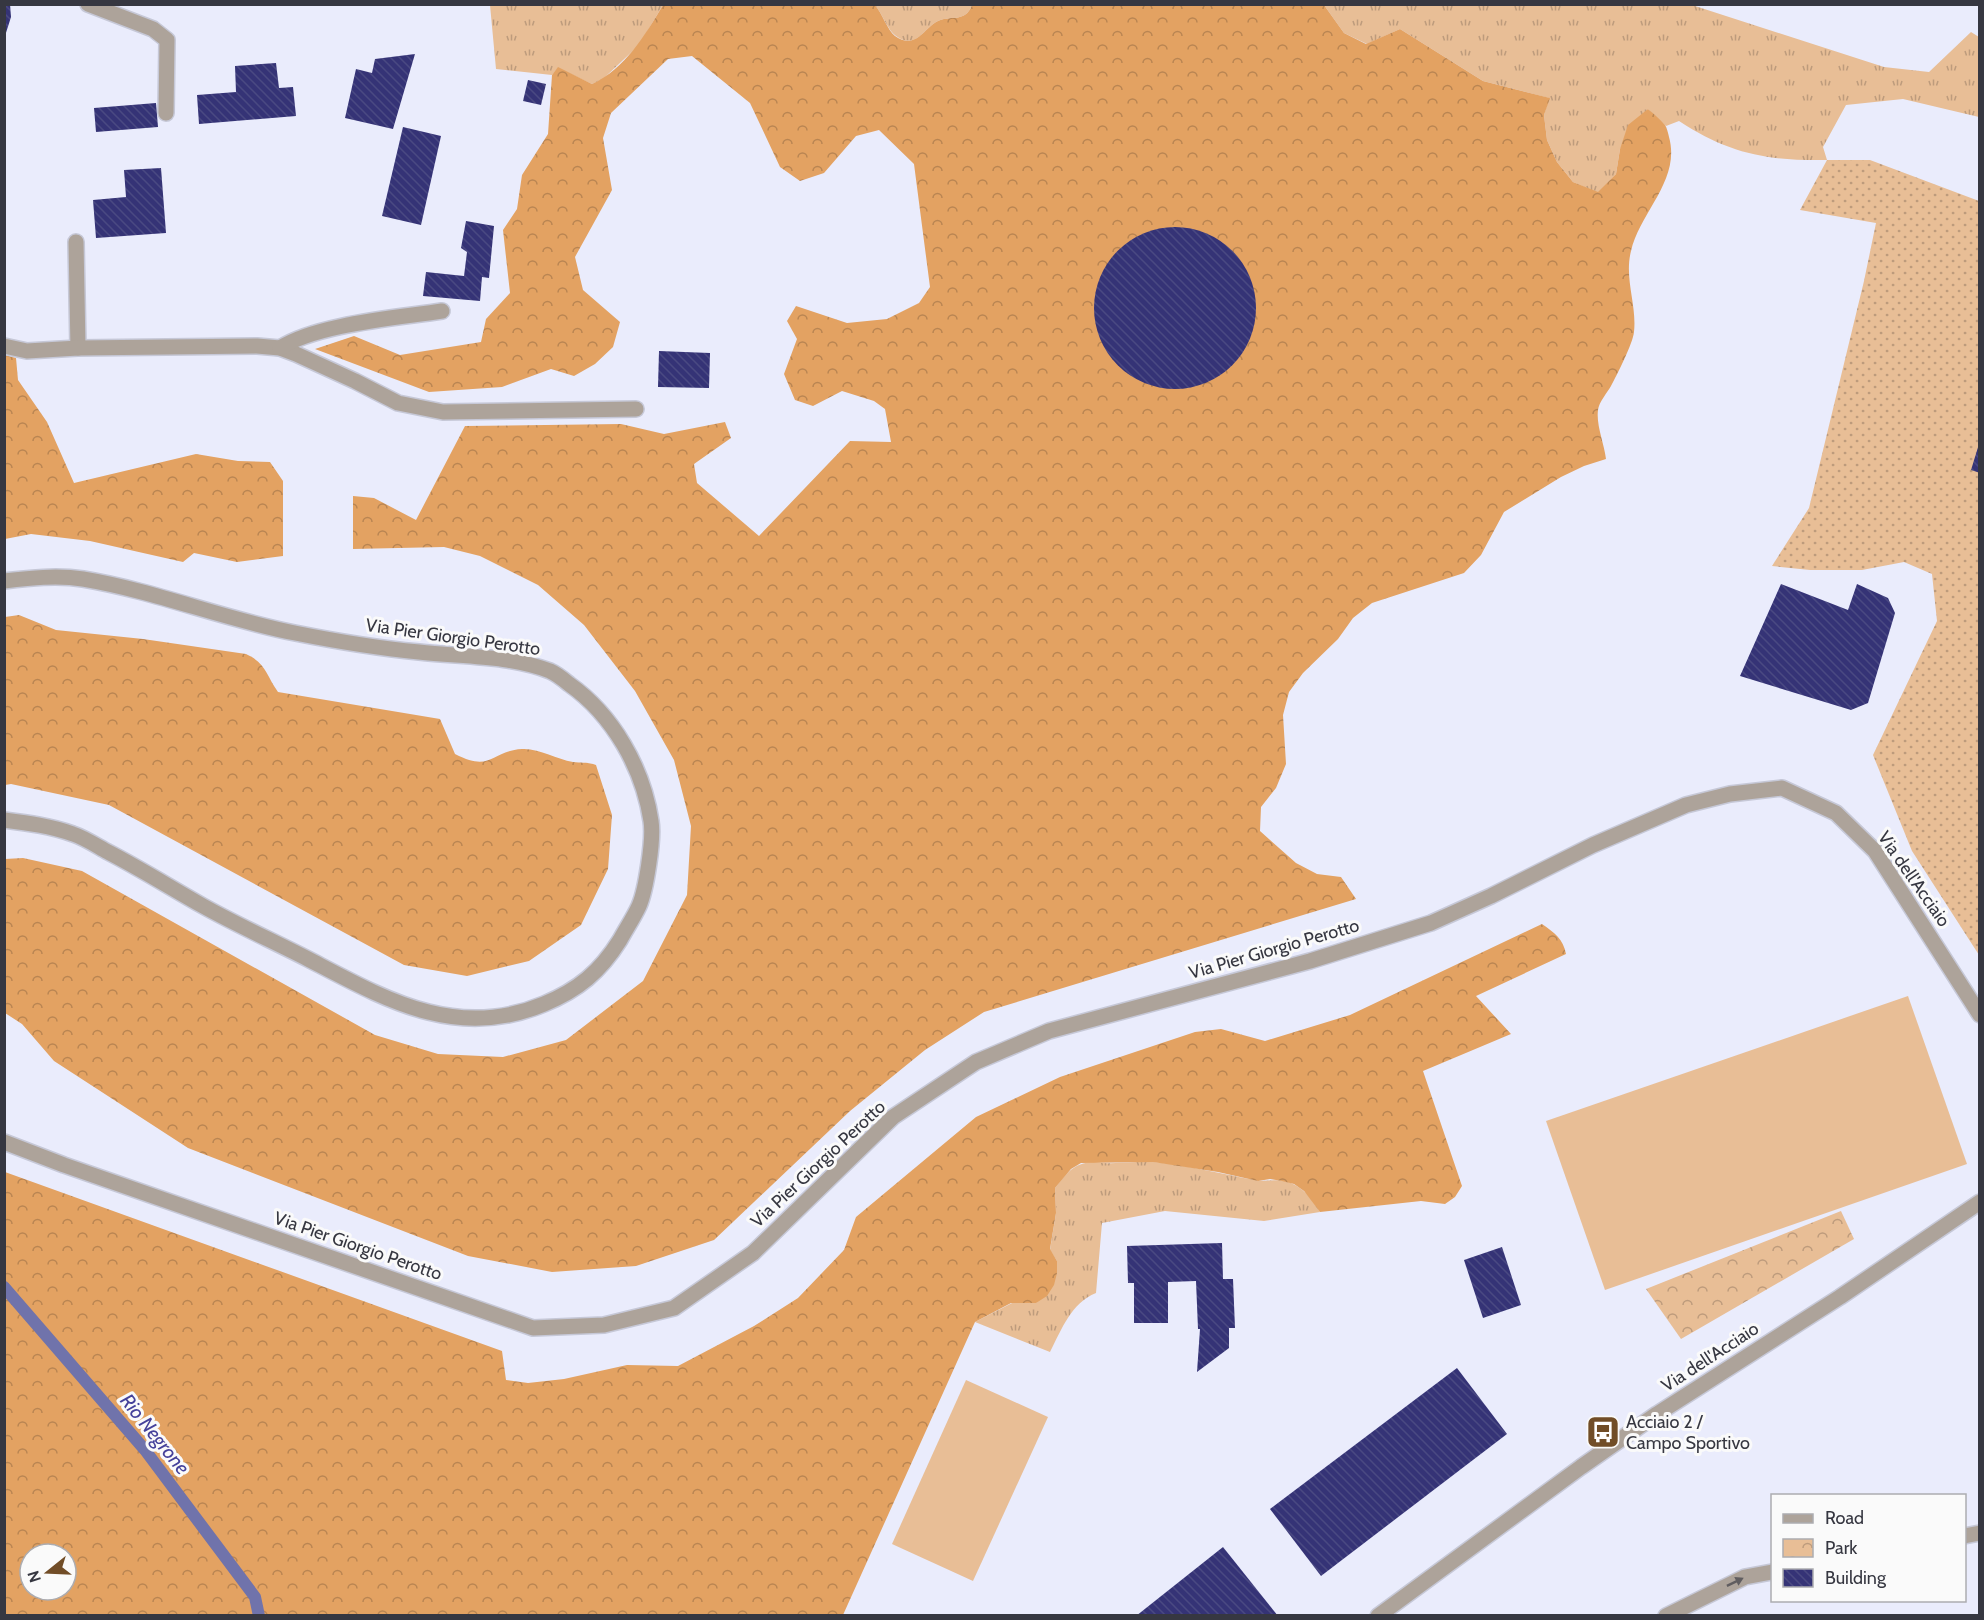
<svg xmlns="http://www.w3.org/2000/svg" width="1984" height="1620" viewBox="0 0 1984 1620" font-family="Cabin,sans-serif">
  <style>
    .grass { fill: url(#grass-tufts) }
    .forest { fill: url(#forest-crowns); fill-rule: evenodd }
    .park { fill: url(#park-crowns) }
    .garden { fill: url(#garden-dots) }
    .pitch { fill: #e8be96 }
    .lines { fill: none; stroke-linecap: round; stroke-linejoin: round }
    .stream { stroke: #7073ab; stroke-width: 12 }
    .building { fill: url(#building-back-hatch) }
    .lane-casing { stroke: #c6c8d7; stroke-width: 18 }
    .street-casing { stroke: #c6c8d7; stroke-width: 18 }
    .lane { stroke: #ada39a; stroke-width: 15 }
    .street { stroke: #ada39a; stroke-width: 15 }
    .oneway { fill: #605d60 }
    .labels { text-anchor: middle; stroke-width: 6; stroke-linejoin: round; paint-order: stroke }
    .street-label { font-size: 18px; fill: #363741; stroke: #fafafa }
    .poi-label { font-size: 18px; fill: #363741; stroke: #fafafa; text-anchor: start }
    .water-label { font-size: 20px; font-style: italic; fill: #45419a; stroke: #fafafa }
  </style>
  <defs>
    <pattern id="grass-tufts" width="24" height="20" patternUnits="userSpaceOnUse" patternTransform="scale(1.5)"><rect width="24" height="20" fill="#e8be96"/><path d="M3 7l-1-3M5 7V3M7 7l1-3M15 17l-1-3M17 17v-4M19 17l1-3" fill="none" stroke="#bd9b7c"/></pattern>
    <pattern id="forest-crowns" width="20" height="18" patternUnits="userSpaceOnUse" patternTransform="scale(1.5)"><rect width="20" height="18" fill="#e3a262"/><path d="M2 6a3 3 0 1 1 6 0M12 15a3 3 0 1 1 6 0" fill="none" stroke="#b98552"/></pattern>
    <pattern id="park-crowns" width="20" height="18" patternUnits="userSpaceOnUse" patternTransform="scale(1.5)"><rect width="20" height="18" fill="#e8be96"/><path d="M2 6a3 3 0 1 1 6 0M12 15a3 3 0 1 1 6 0" fill="none" stroke="#bd9b7c"/></pattern>
    <pattern id="garden-dots" width="8" height="8" patternUnits="userSpaceOnUse" patternTransform="scale(1.5)"><rect width="8" height="8" fill="#e8be96"/><path d="M2 2h.1M6 6h.1" fill="none" stroke="#bd9b7c" stroke-width="1.8" stroke-linecap="round"/></pattern>
    <pattern id="building-back-hatch" width="6" height="6" patternUnits="userSpaceOnUse" patternTransform="scale(1.5)"><rect width="6" height="6" fill="#353376"/><path d="M-1 5l2 2M0 0l6 6M5-1l2 2" fill="none" stroke="#4a4982"/></pattern>
  </defs>
  <rect width="100%" height="100%" fill="#eaecfc"/>
  <g class="grass">
    <path d="M490,5H663L639,45L603,79L592,84L558,68L552,75L496,69Z"/>
    <path d="M875,5H972C965,24 950,14 936,22C923,30 915,50 896,36C888,31 882,13 875,5Z"/>
    <path d="M1324,5H1692L1884,67L1929,72L1971,32L1979,37V117L1903,99L1846,105L1823,147L1827,160C1768,161 1729,154 1679,121L1666,126L1648,109L1620,149L1616,174L1598,193L1573,182L1557,162L1547,140L1544,115L1549,98L1483,81L1400,29L1367,44L1344,33Z"/>
    <path d="M1094,1162C1114,1165 1134,1161 1154,1162C1188,1165 1221,1174 1255,1180C1268,1183 1280,1176 1295,1185C1306,1191 1314,1202 1320,1212L1264,1221L1165,1211L1102,1223L1096,1293C1071,1303 1062,1329 1050,1352L975,1322L1012,1303H1036L1057,1261L1050,1250L1056,1213L1055,1188C1068,1173 1072,1163 1094,1162Z"/>
  </g>
  <g class="forest">
    <path d="M663,5H875C882,13 888,31 895,36C915,50 923,30 936,22C950,14 965,24 972,5H1324L1344,33L1366,44L1400,29L1483,81L1550,98L1544,115L1547,140L1557,162L1573,182L1598,192L1616,174L1620,149L1628,125L1648,109C1654,114 1660,119 1665,125C1667,128 1668,133 1669,137C1681,180 1640,212 1631,251C1624,279 1637,304 1634,332C1633,343 1617,375 1611,386C1607,393 1599,402 1598,410C1596,425 1604,443 1606,459L1584,466L1561,477L1504,512L1481,555L1464,573L1372,603L1353,618L1338,639L1303,673L1289,692L1283,715L1286,764L1276,788L1261,807L1260,831L1296,863L1317,874L1341,877L1356,899L984,1012L925,1050L850,1111L714,1240L636,1266L552,1272L468,1256L188,1148L54,1061L22,1024L5,1013V859L23,858L82,871L375,1035L438,1054L503,1057L566,1040L643,981L687,895L691,826L674,760L635,691L584,625L538,585L480,556L444,547L353,549V496L374,498L416,520L465,426L621,424L664,434L725,422L731,438L694,464L697,483L759,536L850,441L891,442L885,409L874,401L842,391L813,406L795,400L784,374L797,339L787,321L796,306L847,323L887,319L919,303L930,287L914,164L879,130L856,136L824,173L800,181L780,167L750,103L692,56L668,59L611,113L603,138L612,190L575,257L583,290L620,322L613,347L595,364L574,376L551,369L502,387L429,392L315,349L354,336L400,355L481,342L486,319L510,293L503,230L517,209L522,175L548,134L552,75L558,67L592,84C625,69 645,35 663,5Z"/>
    <path d="M5,355L16,358L18,380L47,422L74,483L196,454L238,461L270,462L283,481V556L237,562L194,553L183,562L90,541L31,534L5,539Z"/>
    <path d="M19,615L56,630L143,639L246,654C266,663 266,675 278,692L440,719L455,754C492,773 490,751 522,749C539,748 556,759 573,762C582,763 588,762 596,765L612,815L608,869L581,925L529,961L467,976L404,965L109,805L11,784L5,785V617Z"/>
    <path d="M1542,924C1555,933 1563,939 1566,954L1476,996L1511,1034L1423,1071L1462,1186L1455,1197L1445,1204L1421,1201L1320,1212L1304,1191L1294,1184L1282,1181L1270,1179L1258,1181L1218,1172L1153,1162L1081,1163L1071,1169L1055,1188L1056,1213L1050,1249L1057,1261V1273L1054,1285L1047,1296L1036,1303H1011L975,1322L843,1615H5V1172L502,1351L506,1380L528,1383L564,1379L627,1365L678,1366L754,1326L798,1298L844,1250L856,1217L976,1117L1060,1077L1195,1032L1221,1029L1265,1041L1350,1015ZM30,1554H66V1590H30Z"/>
  </g>
  <path class="park" d="M1841,1211L1854,1239L1681,1339L1646,1289Z"/>
  <path class="garden" d="M1827,160H1870L1979,201V955L1912,851L1873,755L1937,621L1932,574L1904,562L1862,570H1810L1772,566L1809,508L1864,281L1876,223L1800,210Z"/>
  <g class="pitch">
    <path d="M1908,996L1967,1164L1605,1290L1546,1121Z"/>
    <path d="M966,1380L1048,1417L973,1581L892,1544Z"/>
  </g>
  <g class="lines">
    <path class="stream" d="M4,1287L145,1450L255,1597L259,1616"/>
  </g>
  <g class="building">
    <path d="M4,4H10L11,17L5,36Z"/>
    <path d="M415,54L393,129L345,118L356,69L372,73L375,59Z"/>
    <path d="M276,63L279,88L293,87L296,116L199,124L197,95L236,92L235,66Z"/>
    <path d="M528,80L546,84L541,105L523,101Z"/>
    <path d="M156,103L158,127L96,132L94,108Z"/>
    <path d="M403,127L441,136L421,225L382,216Z"/>
    <path d="M161,168L166,233L96,238L93,200L126,197L124,170Z"/>
    <path d="M466,221L494,226L489,278L482,277L480,301L423,296L426,272L464,276L467,252L461,248Z"/>
    <circle cx="1175" cy="308" r="81"/>
    <path d="M659,351L710,353L709,388L658,387Z"/>
    <path d="M1979,444H1980V473L1971,470Z"/>
    <path d="M1781,584L1848,610L1857,584L1888,598L1895,613L1868,703L1851,710L1740,676Z"/>
    <path d="M1222,1243L1223,1279H1233L1235,1328H1229V1348L1197,1372L1200,1329H1198L1196,1281L1168,1282V1323H1134V1283H1128L1127,1246Z"/>
    <path d="M1502,1247L1521,1305L1483,1318L1464,1260Z"/>
    <path d="M1457,1368L1507,1434L1321,1576L1270,1509Z"/>
    <path d="M1223,1547L1278,1616H1136Z"/>
  </g>
  <g class="lines">
    <g class="lane-casing">
      <g id="lane">
        <path d="M88,4L153,29L167,40L166,113"/>
        <path d="M76,242L78,348"/>
        <path d="M4,346L27,351L78,348L257,346L280,348L296,354L355,381L398,403L443,412L636,409"/>
        <path d="M280,348C317,324 397,318 442,311"/>
      </g>
    </g>
    <g class="street-casing">
      <g id="street">
        <path d="M4,581C30,578 57,575 83,579C155,591 223,619 295,633C335,641 377,648 419,652C462,657 508,655 550,671C557,674 563,679 569,684C613,715 643,768 651,821C654,839 646,890 639,906C634,917 626,929 620,940C600,972 578,990 544,1004C456,1041 385,999 308,959C273,941 237,925 203,906C171,888 141,869 108,852C97,846 85,838 73,834C51,826 28,823 4,820"/>
        <path d="M4,1142L64,1165L533,1328L604,1325L674,1308L753,1253L893,1117L976,1062L1049,1031L1310,961L1431,923L1491,896L1593,845L1686,805L1730,794L1782,788L1836,813L1875,851L1980,1015"/>
        <path d="M1964,1536L1980,1533"/>
        <path d="M1378,1616L1581,1467L1657,1414L1840,1297L1980,1202"/>
        <path d="M1666,1616L1745,1577L1772,1572"/>
      </g>
    </g>
    <use href="#lane" class="lane"/>
    <use href="#street" class="street"/>
  </g>
  <defs><path id="oneway-solid" d="M-6-.8H1V-3.2L6.5 0L1 3.2V.8H-6Z" transform="scale(1.5)"/></defs>
  <use class="oneway" href="#oneway-solid" transform="translate(1735 1582) rotate(-26)"/>
  <defs>
    <g id="bus-square" transform="scale(1.725)"><rect x="-9" y="-9" width="18" height="18" rx="4" fill="#714d27" stroke="#fafafa"/><path d="M-5-6H5V4H4V6H2V4H-2V6H-4V4H-5ZM-3.5-4V0h7V-4ZM-3.5 1.2v1.5H-2V1.2ZM2 1.2v1.5H3.5V1.2Z" fill="#fff"/></g>
  </defs>
  <g fill-rule="evenodd">
    <use href="#bus-square" x="1603" y="1432"/>
  </g>
  <g class="labels">
    <g class="street-label">
      <text transform="translate(453 637) rotate(8)" y="6">Via Pier Giorgio Perotto</text>
      <text transform="translate(1914 879) rotate(55)" y="6">Via dell'Acciaio</text>
      <text transform="translate(1274 949) rotate(-16)" y="6">Via Pier Giorgio Perotto</text>
      <text transform="translate(818 1164) rotate(-43)" y="6">Via Pier Giorgio Perotto</text>
      <text transform="translate(358 1246) rotate(19)" y="6">Via Pier Giorgio Perotto</text>
      <text transform="translate(1710 1357) rotate(-33)" y="6">Via dell'Acciaio</text>
    </g>
    <g class="poi-label">
      <text x="1626" y="1428">Acciaio 2 /<tspan x="1626" dy="21">Campo Sportivo</tspan></text>
    </g>
    <g class="water-label">
      <text transform="translate(155 1434) rotate(51)" y="7">Rio Negrone</text>
    </g>
  </g>
  <rect width="1984" height="1620" fill="none" stroke="#363741" stroke-width="12"/>
  <rect x="1771" y="1494" width="195" height="108" fill="#fafafa" stroke="#acacb0" stroke-width="1.5"/>
  <rect x="1783" y="1514" width="30" height="9" fill="#ada39a" stroke="#acacb0" stroke-width="1.5"/>
  <text x="1825" y="1524" font-size="18" fill="#363741">Road</text>
  <rect x="1783" y="1539" width="30" height="18" fill="url(#park-crowns)" stroke="#acacb0" stroke-width="1.5"/>
  <text x="1825" y="1554" font-size="18" fill="#363741">Park</text>
  <rect x="1783" y="1569" width="30" height="18" fill="url(#building-back-hatch)" stroke="#acacb0" stroke-width="1.5"/>
  <text x="1825" y="1584" font-size="18" fill="#363741">Building</text>
  <g transform="translate(48 1572) rotate(252)"><circle r="28" fill="#fafafa" stroke="#acacb0" stroke-width="1.5"/>
  <path d="M0-4.5L10 22L0 15L-10 22Z" fill="#714d27"/>
  <text y="-9" font-size="16" font-weight="bold" text-anchor="middle" fill="#363741">N</text>
  </g>
</svg>
